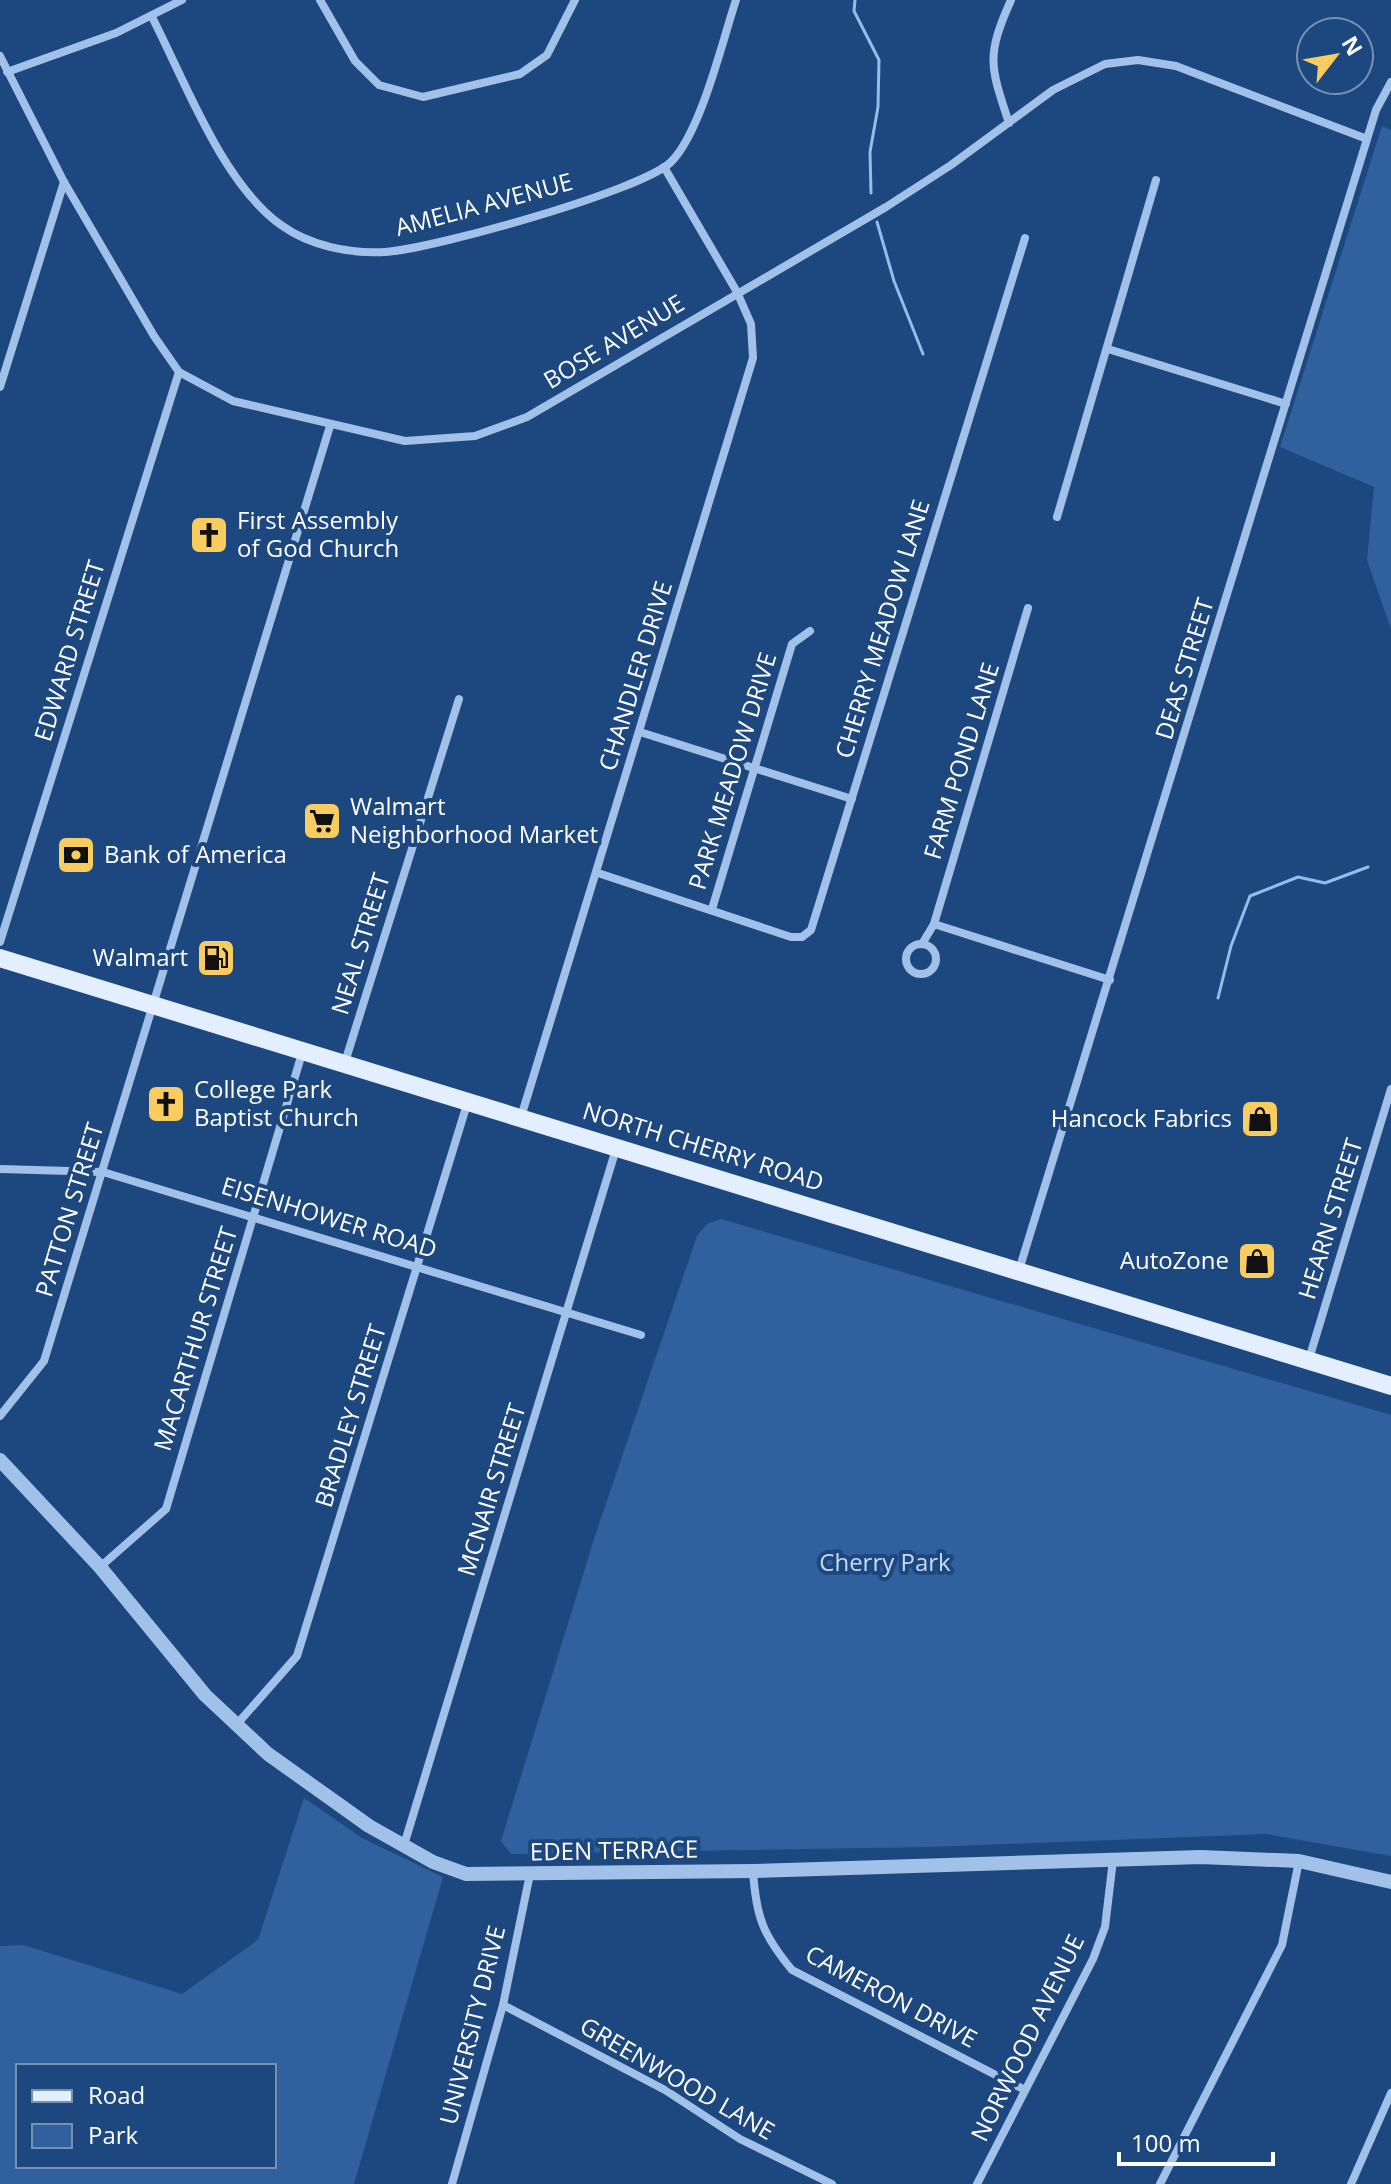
<svg xmlns="http://www.w3.org/2000/svg" width="1391" height="2184" viewBox="0 0 1391 2184" font-family="'Open Sans',sans-serif">
  <style>
    .green { fill: #30619e; fill-rule: evenodd }
    .lines { fill: none; stroke-linecap: round; stroke-linejoin: round }
    .stream { stroke: #94bceb; stroke-width: 3 }
    .minor { stroke: #a1c1e9; stroke-width: 8 }
    .tertiary { stroke: #a1c1e9; stroke-width: 14 }
    .primary { stroke: #e3eefe; stroke-width: 18 }
    .labels { text-anchor: middle; stroke-width: 8; stroke-linejoin: round; paint-order: stroke }
    .street-label { font-size: 24px; fill: #fff; stroke: #1d487f }
    .poi-label { font-size: 24px; fill: #fff; stroke: #1d487f; text-anchor: start }
    .park-label { font-size: 24px; fill: #c5dbf7; stroke: #1d487f }
  </style>
  <rect width="100%" height="100%" fill="#1d487f"/>
  <g class="green">
    <path d="M1382,126L1391,130V629L1367,560L1374,487L1280,447Z"/>
    <path d="M721,1219L1391,1415V1856L1266,1834L929,1847L511,1854L501,1841L595,1536L697,1236L707,1224Z"/>
    <path d="M304,1798L362,1838L443,1877L354,2184H0V1946L23,1945L182,1994L258,1940ZM18,2066H274V2166H18Z"/>
  </g>
  <g class="lines">
    <g class="stream">
      <path d="M855,0L854,11L879,60L878,107L870,152L871,193"/>
      <path d="M877,222L894,281L923,354"/>
      <path d="M1218,998L1231,946L1250,896L1298,877L1325,883L1368,867"/>
    </g>
    <g class="minor">
      <path d="M320,0L355,61L379,85L423,97L520,74L547,55L575,0"/>
      <path d="M152,17C185,81 222,183 281,225C310,246 350,254 385,252C432,249 641,191 671,162C701,132 722,42 736,0"/>
      <path d="M0,56L64,182L154,336L179,372L233,401L405,441L475,436L527,417L886,207L951,165L1053,90L1105,64L1138,60L1176,66L1367,139"/>
      <path d="M7,72L116,33L182,0"/>
      <path d="M1009,123C990,66 986,56 1011,0"/>
      <path d="M1108,349L1286,404"/>
      <path d="M0,387L64,182"/>
      <path d="M1057,517L1156,180"/>
      <path d="M640,732L852,799"/>
      <path d="M598,873L791,937H802L811,930L1025,238"/>
      <path d="M712,909L792,644L810,631"/>
      <path d="M934,924L1110,980"/>
      <path d="M0,942L179,372"/>
      <path d="M922,944L934,924L1028,608"/>
      <circle cx="921" cy="959" r="15"/>
      <path d="M345,1062L459,699"/>
      <path d="M521,1117L753,358L751,324L737,292L664,167"/>
      <path d="M0,1169L103,1172L641,1335"/>
      <path d="M1019,1270L1376,110L1391,82"/>
      <path d="M1309,1359L1391,1089"/>
      <path d="M0,1416L44,1361L330,426"/>
      <path d="M100,1567L166,1509L303,1050"/>
      <path d="M238,1723L297,1656L468,1101"/>
      <path d="M404,1845L616,1149"/>
      <path d="M753,1871C756,1917 763,1935 792,1970L1025,2090"/>
      <path d="M503,2005L665,2090L740,2139L832,2184"/>
      <path d="M452,2184L503,2005L530,1874"/>
      <path d="M977,2184L1093,1959L1105,1927L1113,1860"/>
      <path d="M1160,2184L1282,1945L1299,1861"/>
      <path d="M1351,2184L1391,2093"/>
    </g>
    <path class="tertiary" d="M0,1460L100,1567L205,1695L268,1754L369,1826L433,1862L466,1874L753,1871L1201,1857L1299,1861L1391,1882"/>
    <path class="primary" d="M0,958L1391,1386"/>
  </g>
  <defs>
    <g id="church-square" transform="scale(2)"><rect x="-9" y="-9" width="18" height="18" rx="4" fill="#f9cc5f" stroke="#1d487f"/><path d="M-1.2-6h2.4v3.5h3.3v2.4h-3.3V6h-2.4V-.1h-3.3v-2.4h3.3Z" fill="#111"/></g>
    <g id="supermarket-square" transform="scale(2)"><rect x="-9" y="-9" width="18" height="18" rx="4" fill="#f9cc5f" stroke="#1d487f"/><path d="M-6-5.5h2.5l.6 2H6L4.5 2H-2.5L-4.4-4H-6ZM-1.5 3.2a1.3 1.3 0 1 0 .1 0ZM3 3.2a1.3 1.3 0 1 0 .1 0Z" fill="#111"/></g>
    <g id="bank-square" transform="scale(2)"><rect x="-9" y="-9" width="18" height="18" rx="4" fill="#f9cc5f" stroke="#1d487f"/><path d="M-6-4H6V4H-6ZM0-2.3a2.3 2.3 0 1 0 0 4.6a2.3 2.3 0 1 0 0-4.6Z" fill="#111"/></g>
    <g id="fuel-square" transform="scale(2)"><rect x="-9" y="-9" width="18" height="18" rx="4" fill="#f9cc5f" stroke="#1d487f"/><path d="M-5.5-6h7V0h2V4h1.3V-2.5L3-4.5l.8-.8L6-3V5H2.5V1h-1V6h-7ZM-4.2-4.7v3.2H.2V-4.7Z" fill="#111"/></g>
    <g id="shop-square" transform="scale(2)"><rect x="-9" y="-9" width="18" height="18" rx="4" fill="#f9cc5f" stroke="#1d487f"/><path d="M-5-2.5h2.3a2.7 3.5 0 0 1 5.4 0H5L5.5 6h-11ZM-1.5-2.5h3a1.5 2.3 0 0 0-3 0Z" fill="#111"/></g>
  </defs>
  <g fill-rule="evenodd">
    <use href="#church-square" x="209" y="535"/>
    <use href="#supermarket-square" x="322" y="821"/>
    <use href="#bank-square" x="76" y="855"/>
    <use href="#fuel-square" x="216" y="958"/>
    <use href="#church-square" x="166" y="1104"/>
    <use href="#shop-square" x="1260" y="1119"/>
    <use href="#shop-square" x="1257" y="1261"/>
  </g>
  <g class="labels">
    <g class="street-label">
      <text transform="translate(484 205) rotate(-15)" y="8">AMELIA AVENUE</text>
      <text transform="translate(614 342) rotate(-31)" y="8">BOSE AVENUE</text>
      <text transform="translate(883 629) rotate(-73)" y="8">CHERRY MEADOW LANE</text>
      <text transform="translate(70 651) rotate(-73)" y="8">EDWARD STREET</text>
      <text transform="translate(1185 669) rotate(-73)" y="8">DEAS STREET</text>
      <text transform="translate(636 676) rotate(-73)" y="8">CHANDLER DRIVE</text>
      <text transform="translate(962 761) rotate(-73)" y="8">FARM POND LANE</text>
      <text transform="translate(733 771) rotate(-73)" y="8">PARK MEADOW DRIVE</text>
      <text transform="translate(361 944) rotate(-73)" y="8">NEAL STREET</text>
      <text transform="translate(703 1147) rotate(17)" y="8">NORTH CHERRY ROAD</text>
      <text transform="translate(70 1210) rotate(-73)" y="8">PATTON STREET</text>
      <text transform="translate(329 1218) rotate(17)" y="8">EISENHOWER ROAD</text>
      <text transform="translate(1331 1219) rotate(-73)" y="8">HEARN STREET</text>
      <text transform="translate(196 1339) rotate(-73)" y="8">MACARTHUR STREET</text>
      <text transform="translate(351 1416) rotate(-73)" y="8">BRADLEY STREET</text>
      <text transform="translate(492 1490) rotate(-73)" y="8">MCNAIR STREET</text>
      <text transform="translate(614 1851) rotate(-1)" y="8">EDEN TERRACE</text>
      <text transform="translate(891 1997) rotate(28)" y="8">CAMERON DRIVE</text>
      <text transform="translate(473 2025) rotate(-76)" y="8">UNIVERSITY DRIVE</text>
      <text transform="translate(1028 2038) rotate(-64)" y="8">NORWOOD AVENUE</text>
      <text transform="translate(677 2079) rotate(30)" y="8">GREENWOOD LANE</text>
    </g>
    <g class="poi-label">
      <text x="237" y="529">First Assembly<tspan x="237" dy="28">of God Church</tspan></text>
      <text x="350" y="815">Walmart<tspan x="350" dy="28">Neighborhood Market</tspan></text>
      <text x="104" y="863">Bank of America</text>
      <text x="188" y="966" text-anchor="end">Walmart</text>
      <text x="194" y="1098">College Park<tspan x="194" dy="28">Baptist Church</tspan></text>
      <text x="1232" y="1127" text-anchor="end">Hancock Fabrics</text>
      <text x="1229" y="1269" text-anchor="end">AutoZone</text>
    </g>
    <g class="park-label">
      <text x="885" y="1571">Cherry Park</text>
    </g>
  </g>
  <rect x="16" y="2064" width="260" height="104" fill="#1d487f" stroke="#7791b2" stroke-width="2"/>
  <rect x="32" y="2090" width="40" height="12" fill="#e3eefe" stroke="#7791b2" stroke-width="2"/>
  <text x="88" y="2104" font-size="24" fill="#ffffff">Road</text>
  <rect x="32" y="2124" width="40" height="24" fill="#30619e" stroke="#7791b2" stroke-width="2"/>
  <text x="88" y="2144" font-size="24" fill="#ffffff">Park</text>
  <g transform="translate(1335 56) rotate(59)"><circle r="38" fill="#1d487f" stroke="#7791b2" stroke-width="2"/>
  <path d="M0-6L14 30L0 20L-14 30Z" fill="#f9cc5f"/>
  <text y="-12" font-size="22" font-weight="bold" text-anchor="middle" fill="#ffffff">N</text>
  </g>
  <path d="M1119 2152v12h154v-12" fill="none" stroke="#ffffff" stroke-width="4"/>
  <text x="1131" y="2152" font-size="24" fill="#ffffff" stroke="#1d487f" stroke-width="6" paint-order="stroke">100 m</text>
</svg>
